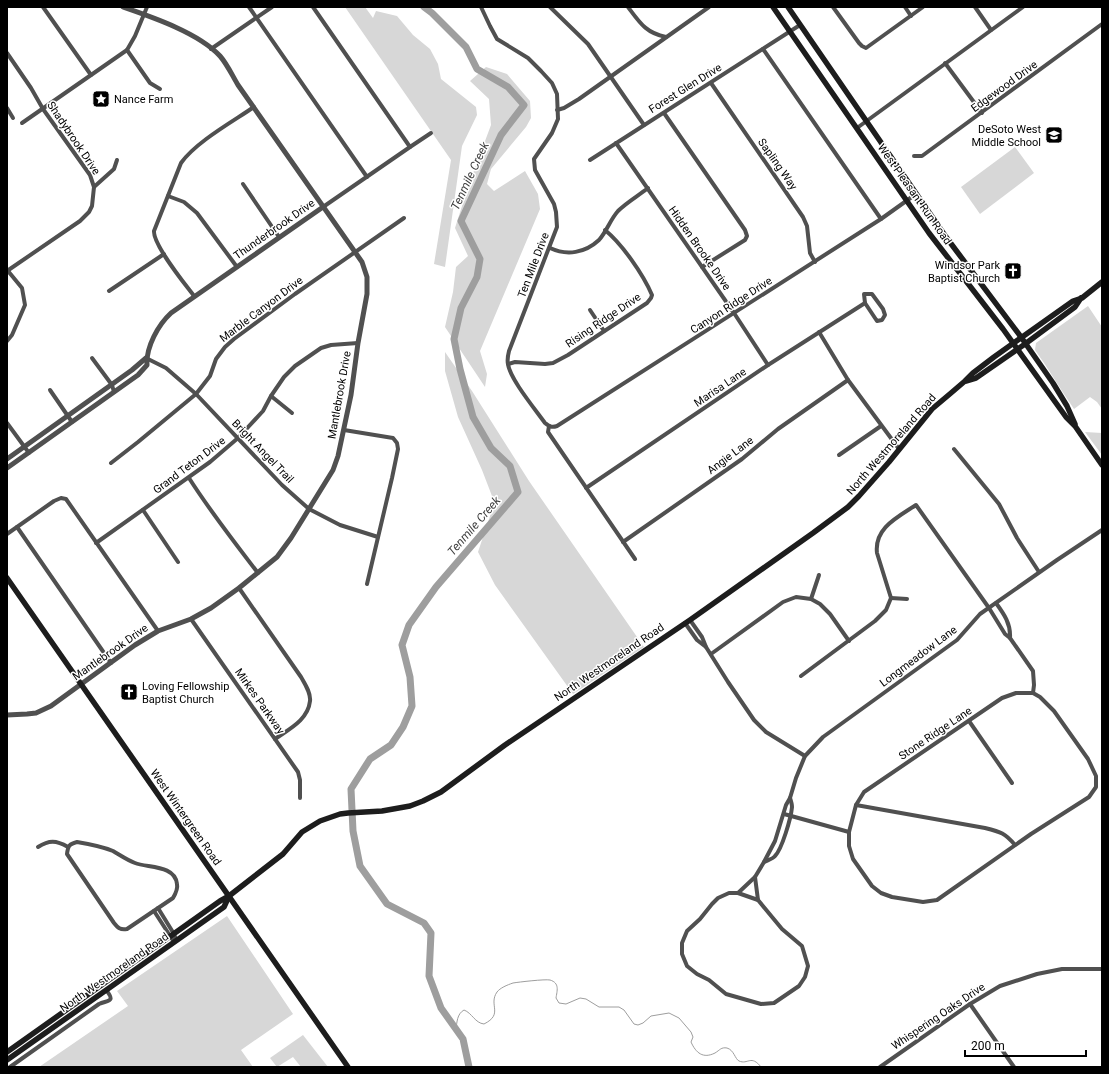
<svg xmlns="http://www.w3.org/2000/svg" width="1109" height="1074" viewBox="0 0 1109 1074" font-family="Roboto,sans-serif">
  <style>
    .green { fill: #d7d7d7 }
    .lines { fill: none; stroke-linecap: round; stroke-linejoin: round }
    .stream { stroke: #9e9e9e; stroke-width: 1 }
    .river { stroke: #9e9e9e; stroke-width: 7 }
    .minor { stroke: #505050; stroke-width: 4 }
    .tertiary { stroke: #505050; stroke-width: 5 }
    .secondary { stroke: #1d1d1d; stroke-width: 5.5 }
    .labels { text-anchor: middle; stroke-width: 3; stroke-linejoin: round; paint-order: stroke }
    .street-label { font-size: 11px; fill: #000; stroke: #fff }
    .poi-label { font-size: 11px; fill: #000; stroke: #fff; text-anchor: start }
    .water-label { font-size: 12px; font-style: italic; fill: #3f3f3f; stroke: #fff }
  </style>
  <rect width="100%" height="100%" fill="#fff"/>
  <g class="green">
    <path d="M345,7H365L373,18L376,11L397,16L413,35L430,49L438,64L441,79L476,107L477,115L462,146L445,267L434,264L451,160Z"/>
    <path d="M486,67L507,74L530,101L531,118L526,127L491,169L487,184L494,191L525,171L538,194L540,209L480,351L487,374L485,387L445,327L453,292L456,267L468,256L455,228L469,184L491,125L489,99L470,81Z"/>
    <path d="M1015,147L1034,173L980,214L961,187Z"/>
    <path d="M1088,306L1102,327V409L1097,402L1090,397L1074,409C1060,389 1049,369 1035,350L1036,343Z"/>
    <path d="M445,352L472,391L529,481L644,647L573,694L495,585L478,552L492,510V496L482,470L458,417L445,371Z"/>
    <path d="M1085,432L1102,433V455Z"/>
    <path d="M227,916L293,1014L241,1050L253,1067H39L128,1006L117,991Z"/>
    <path d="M303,1035L328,1067H301L293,1057L277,1067L270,1058Z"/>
  </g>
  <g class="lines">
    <path class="stream" d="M456,1029C457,1022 457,1014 464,1010C472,1013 475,1023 484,1024C504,1014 488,1005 497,992C500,988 507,985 513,983C519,982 545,979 550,980C560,983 557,991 556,998L559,1003L566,1004L580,998L586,999L599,1007H619L624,1010L634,1024L638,1025L643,1023L651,1016L669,1013L679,1018L691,1032L693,1037L691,1042C696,1053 703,1059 715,1053C720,1050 721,1047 727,1048C734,1050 735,1059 739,1061C748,1065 751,1054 761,1067"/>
    <path class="river" d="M424,7L432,13L466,47L477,69L508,87L524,105L501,135L461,221L480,259L477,277L461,308L454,339L460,369L473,417L491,448L510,466L518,492L436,587L409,625L402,645L410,677L412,706L403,727L391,745L370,759L351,789L353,831L360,866L387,904L424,923L431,933L429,976L441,1008L463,1039L469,1067"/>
    <g class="minor">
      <path d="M43,7L91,75"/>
      <path d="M249,7L367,177"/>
      <path d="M313,7L410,147"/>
      <path d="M481,7L490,26L497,39L528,58L541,71L552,83L557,94L558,119L552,133L534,159L535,170L554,204L556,212L557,227L509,351C508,355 507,360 508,364C510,379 535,409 545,423C549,426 551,428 557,426L881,219L916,194"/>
      <path d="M550,7L588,44L644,125"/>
      <path d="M628,7C640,23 646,33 666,37"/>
      <path d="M833,7L859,43L862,46L866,48L923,7"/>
      <path d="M905,7L911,16"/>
      <path d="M975,7L991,30"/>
      <path d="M211,49L272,7"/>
      <path d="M763,49L881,219"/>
      <path d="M127,50L150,83L160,89"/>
      <path d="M7,53L31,88L43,109L90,175L94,187L92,206L89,212L80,221L7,271"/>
      <path d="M945,63L982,113"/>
      <path d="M711,83L803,217L807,226L810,253L815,262"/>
      <path d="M7,108L13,118"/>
      <path d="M557,110L564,108L579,99L709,7"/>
      <path d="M664,113L745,230L747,236L745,240L702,267"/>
      <path d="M22,123L127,50L135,36L147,7"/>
      <path d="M857,128L1023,7"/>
      <path d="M616,143L734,313L768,365"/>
      <path d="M914,156H922L1102,24"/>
      <path d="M590,160L800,25"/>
      <path d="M243,184L279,237"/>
      <path d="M94,187L114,169L117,160"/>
      <path d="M168,196L184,202L197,213L237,267"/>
      <path d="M323,207L410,147L431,133"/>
      <path d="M550,248C567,256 585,253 599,240C607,231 610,220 618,211C627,202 638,196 648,188"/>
      <path d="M109,291L164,254"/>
      <path d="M864,294H872L883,309L885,315L882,320L877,321L865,303Z"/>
      <path d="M194,296C185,284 153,245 154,231L181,163C196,142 232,122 254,107"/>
      <path d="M590,310L604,331"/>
      <path d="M819,332L848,380L899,449"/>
      <path d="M7,341L12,335L25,305L22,288L8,271"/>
      <path d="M92,358L112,385L114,392"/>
      <path d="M146,358L166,368L196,394L282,485L309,509L340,525L378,537"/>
      <path d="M508,364L515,362L545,364L553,363L568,355L647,303L651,298L652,295C643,274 622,244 605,230"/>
      <path d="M50,390L72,422"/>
      <path d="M271,396L292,413"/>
      <path d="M7,423L29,453"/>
      <path d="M549,426L548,432L635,559"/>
      <path d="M344,430L393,438L397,443L398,449L392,478L367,584"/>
      <path d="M954,449L999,504L1017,538L1039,572"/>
      <path d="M839,455L881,426"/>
      <path d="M111,463L138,442L196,394L210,376L216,359L225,347L234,339L295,294L404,218"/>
      <path d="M189,478C210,511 234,542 258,573"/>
      <path d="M586,488L768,365L865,303"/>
      <path d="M143,510L178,562"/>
      <path d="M17,527L111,663"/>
      <path d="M7,534L54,501L61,498L66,499L158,631"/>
      <path d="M623,542L742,459L778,429L848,380"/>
      <path d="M96,543L210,462L238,438L263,411L271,396L284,377L295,366L321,348L331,345L358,343"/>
      <path d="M239,588L301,677C305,684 311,693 310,701C308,720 289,729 275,739"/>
      <path d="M891,598L907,599"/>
      <path d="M811,599L819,575"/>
      <path d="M191,619L298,772L300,780V798"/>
      <path d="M690,620L702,637L706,647L728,682L754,720L766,732L805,756"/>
      <path d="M685,623L697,640L706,647"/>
      <path d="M1010,638L1033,671L1034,685L1033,693"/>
      <path d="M711,654L783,602L796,597L811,599L820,604L830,614L849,641"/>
      <path d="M801,676L875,621L886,610L891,598L877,553C874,528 898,517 916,505L989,608L1005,634L1010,638C1011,624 1004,614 996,603"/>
      <path d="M1016,693H1033L1040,697L1054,711L1088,759L1096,776V787L1089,797L1031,834L937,900L923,902L892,897L881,893L872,886L853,859L849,846V832L856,805L864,792L1002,698Z"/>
      <path d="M969,721L1012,783"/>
      <path d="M856,805L985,828C1001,832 1005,833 1015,845"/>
      <path d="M784,814L849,832"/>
      <path d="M77,842C89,844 101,846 113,851C120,855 127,860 135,863C148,868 175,865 177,884C178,889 176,893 173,898L127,929C120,930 118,928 114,923L67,854C68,846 69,844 77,842Z"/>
      <path d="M38,847C49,840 56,840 68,847"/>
      <path d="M764,862C768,860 773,859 775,856C782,849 791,818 792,807C792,804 791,801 790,798"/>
      <path d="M755,877L758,900"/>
      <path d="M729,893H738L758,900L782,929L802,946L808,966L805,977L799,986L774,1003L761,1004L726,994L709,980L697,974L687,966L682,954V943L687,931L700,919L712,904L718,898Z"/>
      <path d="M738,893L755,877L764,862L775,841L786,805L790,798L796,778L805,756L823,737L957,640L980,614L1057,560L1102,530"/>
      <path d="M158,908L174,934L176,940"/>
      <path d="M154,911L174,942"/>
      <path d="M970,1004L1014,1067"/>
      <path d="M10,1067L99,1004C108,1000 116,1002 106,990"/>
      <path d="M880,1067L970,1004L1000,986L1037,974L1062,969H1102"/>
    </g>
    <g class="tertiary">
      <path d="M7,459L132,370L146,358"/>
      <path d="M7,468L138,375L147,365C146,347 158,325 171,313L323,207"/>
      <path d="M7,715L27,714L36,713L51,706L135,645L158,631L191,619L211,608L239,588L277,557L291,538L333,470L338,456L351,395L358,343L367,294V277L362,262L238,85C232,75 227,64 220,56C199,33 152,17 123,7"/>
    </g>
    <g class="secondary">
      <path d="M773,7L929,233L1003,329L1066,417L1075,426L1102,465"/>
      <path d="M788,7L946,237L1021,337L1053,383L1067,406L1075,424"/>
      <path d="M966,381L976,378L1025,344L1075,307L1081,298"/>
      <path d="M7,578L348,1067"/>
      <path d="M7,1052L220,901L229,896L283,854L302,832L320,821L340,814L348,813L382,811L410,806L423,801L441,792L505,745L690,620L813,533L848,507L859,496L889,462L932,409L951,393L965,381L973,373L994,357L1073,301L1082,298L1102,282"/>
      <path d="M7,1060L224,907L229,896"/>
    </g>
  </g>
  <defs>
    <g id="sight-square" transform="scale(0.9)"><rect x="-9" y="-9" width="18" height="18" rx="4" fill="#000" stroke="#fff"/><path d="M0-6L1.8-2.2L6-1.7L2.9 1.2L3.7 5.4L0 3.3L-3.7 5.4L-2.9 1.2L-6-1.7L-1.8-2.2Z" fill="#fff"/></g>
    <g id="school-square" transform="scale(0.9)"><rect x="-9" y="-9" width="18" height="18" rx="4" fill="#000" stroke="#fff"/><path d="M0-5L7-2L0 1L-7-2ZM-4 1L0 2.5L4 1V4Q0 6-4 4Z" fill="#fff"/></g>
    <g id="church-square" transform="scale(0.9)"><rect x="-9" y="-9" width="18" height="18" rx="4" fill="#000" stroke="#fff"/><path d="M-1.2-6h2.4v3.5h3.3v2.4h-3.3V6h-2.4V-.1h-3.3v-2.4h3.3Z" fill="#fff"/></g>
  </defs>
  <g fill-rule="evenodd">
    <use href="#sight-square" x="101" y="99"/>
    <use href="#school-square" x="1054" y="135"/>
    <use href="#church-square" x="1013" y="271"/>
    <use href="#church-square" x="129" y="692"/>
  </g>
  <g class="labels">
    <g class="street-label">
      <text transform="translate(1004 86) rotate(-36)" y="4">Edgewood Drive</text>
      <text transform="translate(685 88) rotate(-32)" y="4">Forest Glen Drive</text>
      <text transform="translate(74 138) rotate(56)" y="4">Shadybrook Drive</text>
      <text transform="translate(778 164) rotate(55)" y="4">Sapling Way</text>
      <text transform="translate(915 194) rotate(55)" y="4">West Pleasant Run Road</text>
      <text transform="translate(274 229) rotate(-35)" y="4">Thunderbrook Drive</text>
      <text transform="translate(700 248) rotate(55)" y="4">Hidden Brooke Drive</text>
      <text transform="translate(533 265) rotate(-69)" y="4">Ten Mile Drive</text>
      <text transform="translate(731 305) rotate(-33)" y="4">Canyon Ridge Drive</text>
      <text transform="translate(261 309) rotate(-37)" y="4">Marble Canyon Drive</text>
      <text transform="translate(603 320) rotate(-34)" y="4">Rising Ridge Drive</text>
      <text transform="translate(720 387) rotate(-34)" y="4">Marisa Lane</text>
      <text transform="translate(339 395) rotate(-80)" y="4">Mantlebrook Drive</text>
      <text transform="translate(891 444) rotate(-49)" y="4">North Westmoreland Road</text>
      <text transform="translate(263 451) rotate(46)" y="4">Bright Angel Trail</text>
      <text transform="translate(730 455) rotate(-37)" y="4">Angie Lane</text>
      <text transform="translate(189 465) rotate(-37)" y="4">Grand Teton Drive</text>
      <text transform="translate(110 652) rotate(-35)" y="4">Mantlebrook Drive</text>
      <text transform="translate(918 656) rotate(-37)" y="4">Longmeadow Lane</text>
      <text transform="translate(609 662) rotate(-34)" y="4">North Westmoreland Road</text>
      <text transform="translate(260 701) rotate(55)" y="4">Mirkes Parkway</text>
      <text transform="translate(935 733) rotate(-34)" y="4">Stone Ridge Lane</text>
      <text transform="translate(186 817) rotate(55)" y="4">West Wintergreen Road</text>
      <text transform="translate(114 972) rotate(-35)" y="4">North Westmoreland Road</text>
      <text transform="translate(938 1016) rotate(-34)" y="4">Whispering Oaks Drive</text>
    </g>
    <g class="poi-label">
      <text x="114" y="103">Nance Farm</text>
      <text x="1041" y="133" text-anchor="end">DeSoto West<tspan x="1041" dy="13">Middle School</tspan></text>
      <text x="1000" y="269" text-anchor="end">Windsor Park<tspan x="1000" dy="13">Baptist Church</tspan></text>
      <text x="142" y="690">Loving Fellowship<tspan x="142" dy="13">Baptist Church</tspan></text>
    </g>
    <g class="water-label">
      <text transform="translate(470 176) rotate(-65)" y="4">Tenmile Creek</text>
      <text transform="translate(474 526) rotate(-49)" y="4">Tenmile Creek</text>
    </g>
  </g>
  <rect width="1109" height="1074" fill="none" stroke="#000000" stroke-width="16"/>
  <path d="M965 1050v6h121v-6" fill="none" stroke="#000000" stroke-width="2"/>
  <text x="971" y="1050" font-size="12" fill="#000000" stroke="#ffffff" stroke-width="3" paint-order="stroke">200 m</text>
</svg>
